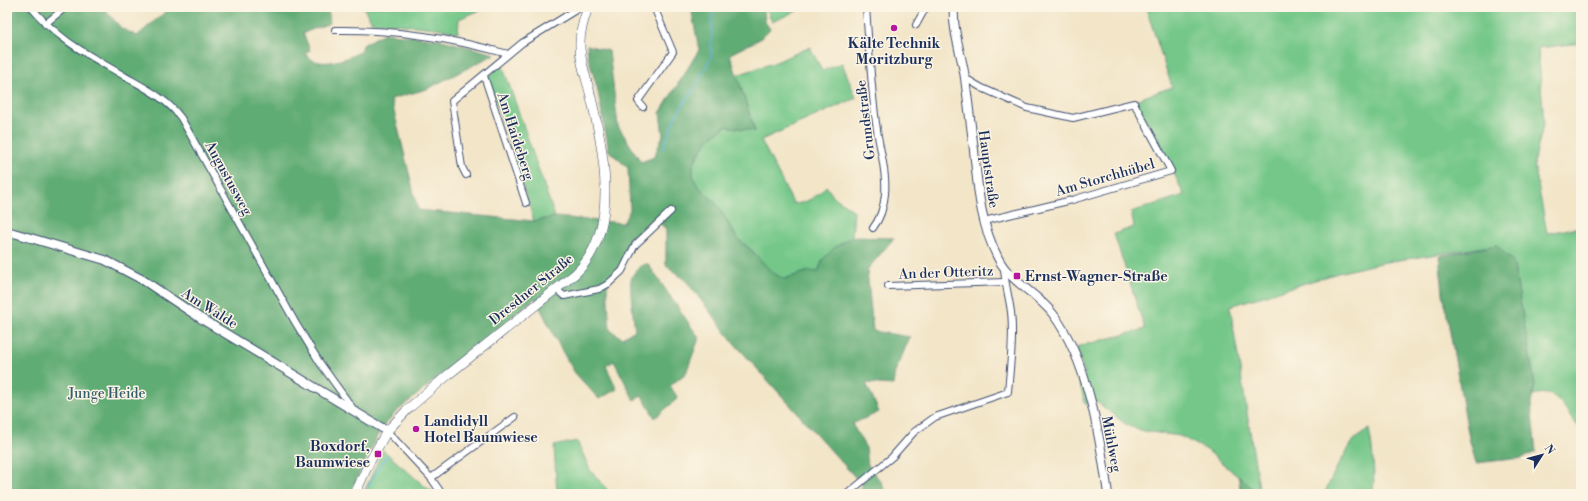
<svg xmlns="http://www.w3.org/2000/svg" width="1588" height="501" viewBox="0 0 1588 501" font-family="'Libre Bodoni',serif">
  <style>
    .green { fill: #75c789; stroke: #487b74 }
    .forest { fill: #60ac75; stroke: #3e6e6a }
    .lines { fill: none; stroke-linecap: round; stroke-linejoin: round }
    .stream { stroke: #54aed1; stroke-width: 1.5 }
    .minor-casing { stroke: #3b4a6e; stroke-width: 8 }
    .tertiary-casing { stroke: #3b4a6e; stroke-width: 10 }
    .secondary-casing { stroke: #3b4a6e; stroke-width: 10 }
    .minor { stroke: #fff; stroke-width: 6 }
    .tertiary { stroke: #fff; stroke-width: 8 }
    .secondary { stroke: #fff; stroke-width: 9 }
    .poi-dot { fill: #b5179e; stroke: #fcf5e5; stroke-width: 1.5 }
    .labels { text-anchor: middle; stroke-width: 3; stroke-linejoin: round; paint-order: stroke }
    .poi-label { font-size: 14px; font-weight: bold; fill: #1b2f5e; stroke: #fcf5e5; text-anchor: start }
    .street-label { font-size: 14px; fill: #1b2f5e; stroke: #fcf5e5 }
    .park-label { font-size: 14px; fill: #365d6b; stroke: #fcf5e5 }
  </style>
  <rect width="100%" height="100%" fill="#fcf5e5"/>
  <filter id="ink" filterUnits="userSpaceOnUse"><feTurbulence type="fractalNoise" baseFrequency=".025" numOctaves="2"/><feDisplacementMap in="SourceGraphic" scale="8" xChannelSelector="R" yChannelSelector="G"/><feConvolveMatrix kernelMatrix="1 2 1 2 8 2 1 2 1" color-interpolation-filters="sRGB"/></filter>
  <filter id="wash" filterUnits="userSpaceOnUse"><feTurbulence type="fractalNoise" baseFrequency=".012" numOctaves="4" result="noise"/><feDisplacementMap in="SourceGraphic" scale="16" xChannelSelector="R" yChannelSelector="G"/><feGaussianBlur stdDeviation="0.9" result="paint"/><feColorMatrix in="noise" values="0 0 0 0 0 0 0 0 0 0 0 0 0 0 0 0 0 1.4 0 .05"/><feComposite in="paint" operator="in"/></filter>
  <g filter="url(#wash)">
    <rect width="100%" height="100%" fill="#f2e5c8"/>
    <g class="green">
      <path d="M363,7H485V8L459,19L458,33L436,28L372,22Z"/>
      <path d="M766,7H805L772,22Z"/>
      <path d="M1151,7H1581V43L1538,48L1544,122L1534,163L1547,233L1581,227V429C1564,414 1562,387 1533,395L1535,385L1513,261L1497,245L1380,263L1338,273L1230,306L1259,488L1256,492L1207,450L1180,436L1144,431L1128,426L1097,402L1085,404L1079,381L1075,378L1085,374L1076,347L1145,329L1114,234L1134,227L1131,212L1184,195L1172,169L1135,100L1172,87L1146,8Z"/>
      <path d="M810,47L822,71L842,63L856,98L761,140L793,203C804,206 820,194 826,186L833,196L854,211L852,237L834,248L823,259L818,272L809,271L784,279L771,273L753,251L739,240L713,200L696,184L693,174V164L708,140L726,126L755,131L737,75L776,62Z"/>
      <path d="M502,64L555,217L534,221L488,76Z"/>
      <path d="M1369,429C1373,451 1375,472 1373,494H1324L1337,467L1354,440Z"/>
      <path d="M577,441L590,470L611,494H557L554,446Z"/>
      <path d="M383,450L423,485L437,494H363Z"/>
    </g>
    <g class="forest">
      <path d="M17,7H103L121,28L137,36L164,13L167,7H328L330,23L303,33L310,50L305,53C316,71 348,59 361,51L363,45L384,33L438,39L495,54L427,89L391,99L418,210L534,221L555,217L623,223L630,210L628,168L609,151L597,87L588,57L587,45L609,51L618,126L641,162L654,157L663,135L660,113L699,50L691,7H764L765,22L770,29L760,39L730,54L755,131L726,126C712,134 690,157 693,174C695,187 705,192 713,200C724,212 729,227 738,239C742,244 748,247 752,251C765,263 766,270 784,279L809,271L818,272L823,259L834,248L852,237L894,238L867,270L873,331L910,337L895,372L893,385L866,383L879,412L852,424L866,448L868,465L882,483L887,494H853L863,486L735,344L686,281L666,265V229L654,218L629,241L620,268L607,286L610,330L622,338L635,330C634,320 629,287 631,280C633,272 641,263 648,264L699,338L686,373L670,386L678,398L655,418L642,396L634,400L614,361L606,366L617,389L599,399L575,373L562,351L535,298L395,413L380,430L350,494H7V19Z"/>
      <path d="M1497,245L1513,261L1535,385L1531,404L1536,452L1522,458L1476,463L1469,438L1443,293L1439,256Z"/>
      <path d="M1238,475L1256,492L1258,494H1241Z"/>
    </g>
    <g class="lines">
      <g class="stream">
        <path d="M663,149L676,115L694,89L711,57L712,7"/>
        <path d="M363,494L387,455"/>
      </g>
    </g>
  </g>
  <g filter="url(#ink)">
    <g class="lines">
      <g class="minor-casing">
        <g id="minor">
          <path d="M31,7C59,41 89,55 126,77C147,89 167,99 181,118L295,322L320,363L354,410"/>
          <path d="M866,7C869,48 871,89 877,130C880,150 887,173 885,194C884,205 880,219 873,228"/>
          <path d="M45,24L66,7"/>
          <path d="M916,25L926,7"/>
          <path d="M335,30C394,29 451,38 508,54"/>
          <path d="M484,76L526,203"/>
          <path d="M965,78L982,88L1027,108L1073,118L1134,103L1171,171L1072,200L984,221"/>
          <path d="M643,107L638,101L673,52L654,7"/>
          <path d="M466,175L462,167L452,101L522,43L579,8L585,7"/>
          <path d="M888,286L1005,282"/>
          <path d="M556,289L564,296L599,289L608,284L622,271L635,245L671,211"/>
          <path d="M387,431L431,478L442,494"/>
          <path d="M431,478L515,417"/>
          <path d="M847,494L892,457L914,432L935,417L1008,392C1010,366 1014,338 1011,312C1009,297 1005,284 1004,269"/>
        </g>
      </g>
      <g class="tertiary-casing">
        <g id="tertiary">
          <path d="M954,7C952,31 962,55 965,78C968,102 971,126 974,150C978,189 980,223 998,258C1010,282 1037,293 1053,314C1088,361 1100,437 1108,494"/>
          <path d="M7,231L105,260L143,280L200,318L387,431"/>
        </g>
      </g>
      <g class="secondary-casing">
        <path id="secondary" d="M355,494L369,463L387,431L409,408L449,374L575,274C622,230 603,148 590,93C586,77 579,59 580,42C580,30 584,19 588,7"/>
      </g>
      <use href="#minor" class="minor"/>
      <use href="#tertiary" class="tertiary"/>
      <use href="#secondary" class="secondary"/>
    </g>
  </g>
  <g class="poi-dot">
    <circle cx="894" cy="28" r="4"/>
    <rect x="1013" y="272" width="8" height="8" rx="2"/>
    <circle cx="416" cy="429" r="4"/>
    <rect x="374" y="450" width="8" height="8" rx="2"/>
  </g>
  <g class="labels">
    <g class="poi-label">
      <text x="894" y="48" text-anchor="middle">Kälte Technik<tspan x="894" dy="16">Moritzburg</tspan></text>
      <text x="1025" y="281">Ernst-Wagner-Straße</text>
      <text x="424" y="426">Landidyll<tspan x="424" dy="16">Hotel Baumwiese</tspan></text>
      <text x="370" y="451" text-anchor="end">Boxdorf,<tspan x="370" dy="16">Baumwiese</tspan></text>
    </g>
    <g class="street-label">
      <text transform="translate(865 120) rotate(-97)" y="5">Grundstraße</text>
      <text transform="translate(516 136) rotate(72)" y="5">Am Haideberg</text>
      <text transform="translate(989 169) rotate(82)" y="5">Hauptstraße</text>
      <text transform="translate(1105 177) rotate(-16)" y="5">Am Storchhübel</text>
      <text transform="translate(229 178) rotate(61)" y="5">Augustusweg</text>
      <text transform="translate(946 272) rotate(-2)" y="5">An der Otteritz</text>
      <text transform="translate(531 289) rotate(-39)" y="5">Dresdner Straße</text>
      <text transform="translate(210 308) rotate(32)" y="5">Am Walde</text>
      <text transform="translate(1112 444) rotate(79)" y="5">Mühlweg</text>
    </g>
    <g class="park-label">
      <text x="107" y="398">Junge Heide</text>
    </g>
  </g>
  <rect width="1588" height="501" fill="none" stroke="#fcf5e5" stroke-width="24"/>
  <g transform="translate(1542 455) rotate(54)" stroke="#fcf5e5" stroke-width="3" paint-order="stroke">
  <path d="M0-3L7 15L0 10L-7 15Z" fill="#1b2f5e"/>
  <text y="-6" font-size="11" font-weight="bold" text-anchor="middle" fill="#1b2f5e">N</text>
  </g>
</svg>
